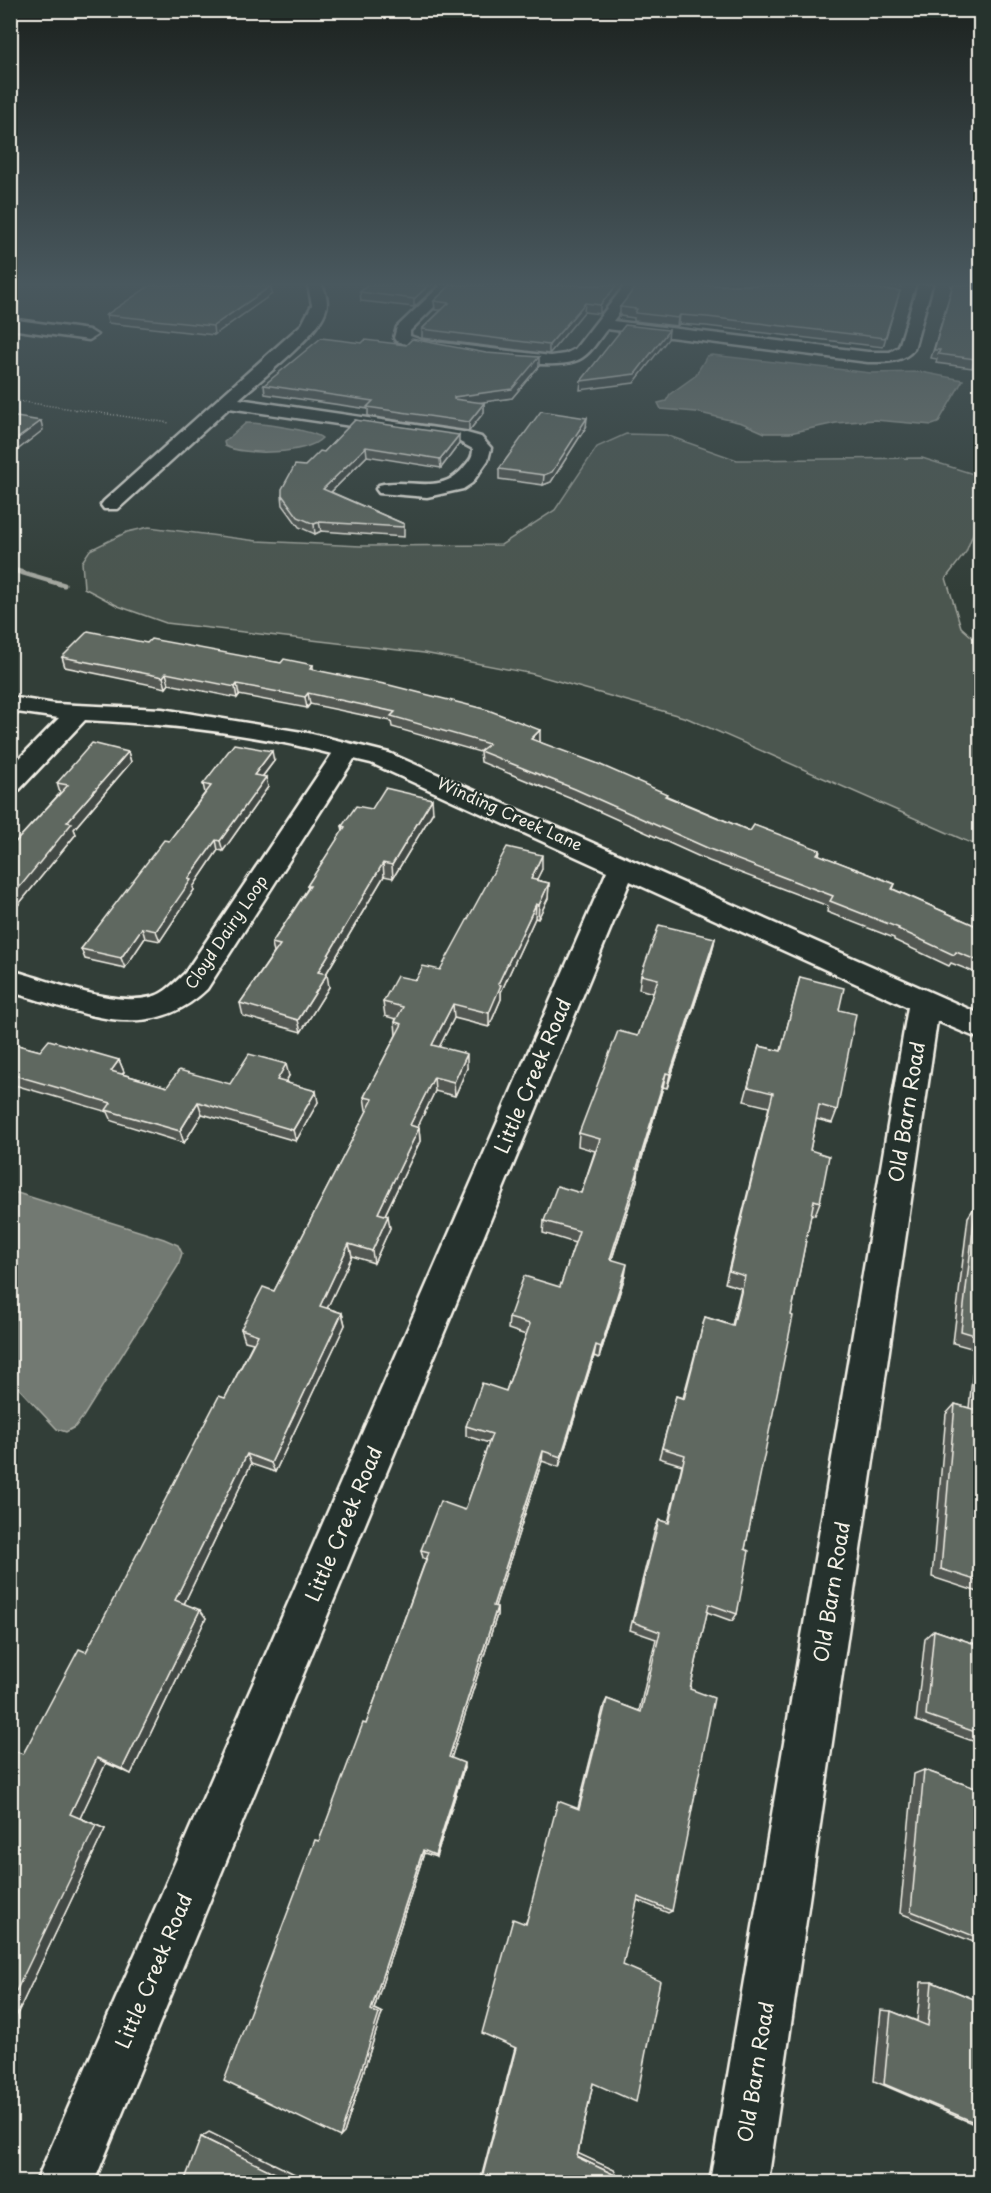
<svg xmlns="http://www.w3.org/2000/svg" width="991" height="2193" viewBox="0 0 991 2193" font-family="'Playpen Sans',sans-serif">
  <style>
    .green { fill: #4c564f; stroke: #a0a49c; stroke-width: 1.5 }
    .water { fill: #727972; stroke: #a6a9a1; stroke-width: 1.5 }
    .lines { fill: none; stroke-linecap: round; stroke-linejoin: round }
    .stream { stroke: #a6a9a1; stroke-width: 5 }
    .minor-casing { stroke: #f4f1e8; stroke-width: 5 }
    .path { stroke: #f4f1e8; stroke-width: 1.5; stroke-dasharray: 1 2; stroke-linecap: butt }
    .minor { fill: #26332d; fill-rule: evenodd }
    .wall { fill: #525953; stroke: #f4f1e8; stroke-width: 1.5 }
    .shaded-wall { fill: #424944; stroke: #f4f1e8; stroke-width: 1.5 }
    .building { fill: #5f6861; stroke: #f4f1e8; stroke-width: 1.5 }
    .labels { text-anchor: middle; stroke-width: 4.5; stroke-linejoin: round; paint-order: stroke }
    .street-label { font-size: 16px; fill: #f4f1e8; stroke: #26332d }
    .near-street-label { font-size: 20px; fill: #f4f1e8; stroke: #26332d }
  </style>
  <rect width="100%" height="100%" fill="#323e38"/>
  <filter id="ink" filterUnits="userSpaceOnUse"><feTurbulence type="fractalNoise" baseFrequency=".0167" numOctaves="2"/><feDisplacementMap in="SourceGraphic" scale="12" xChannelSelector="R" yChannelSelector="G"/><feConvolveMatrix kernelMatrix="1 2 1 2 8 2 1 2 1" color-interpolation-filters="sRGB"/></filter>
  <g filter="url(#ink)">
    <path class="green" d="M626,434L666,435L737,460L922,458L980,476V515L966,552L946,578L961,627L980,644V847L687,718L533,674L424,653L166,623L118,606L84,588L82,562L90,550L127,532L149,527L257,541L361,546L501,545L555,510L597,447Z"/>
    <g class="water">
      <path d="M712,355L871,373L921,372L963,380L938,423L932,425L875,420L836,423L790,433H765L742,423L696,412L661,409L658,403L666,401L670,394L695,376L707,356Z"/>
      <path d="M246,423C261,423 312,430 322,438C308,454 244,456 225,446L224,442Z"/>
      <path d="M11,1191L164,1239L178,1245L182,1253L178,1266L83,1417L75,1427L66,1432L57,1429L11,1380Z"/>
    </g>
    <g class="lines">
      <path class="stream" d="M10,569L64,585"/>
      <g class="minor-casing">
        <g id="minor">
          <path d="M308,285H322C326,294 329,303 325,312C315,338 261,379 239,399L463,432L481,437L491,448L488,460L472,483L463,489L427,497L379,493L376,489L379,485C410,477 441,497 465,466C470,460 473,457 473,449L460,442L229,408L118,509H104L101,505L104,501L302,324L312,305Z"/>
          <path d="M441,285H456L410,331V336L424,341L551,356L565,354L575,349L625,285H640L613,321L868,352H890L899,347L918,285H932L914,349C903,363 884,362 868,362L607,329C597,341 590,356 575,361C547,372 426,352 396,341L394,338L397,327Z"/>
          <path d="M10,319L89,330L97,335L89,340L10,329Z"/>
          <path d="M10,697L55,704L162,709L308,733L389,753L980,1014V1039L937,1021L768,2182H710L908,1007L630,881L94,2182H36L607,871L371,763L354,759L207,989C147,1047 79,1010 10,992V970C50,980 111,1007 151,997C165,994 175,982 185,973L332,754C252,733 168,724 85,720L19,790L10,792V768L59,718L10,711Z"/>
        </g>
      </g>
      <path class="path" d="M10,400L170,423"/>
      <use href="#minor" class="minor"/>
    </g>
    <g class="wall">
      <path d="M368,285H438L414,307L361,301L360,292Z"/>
      <path d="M451,285H623L600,314L584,312L549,354L422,338V329L441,310H435L434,301Z"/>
      <path d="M883,285H902L901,287Z"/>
      <path d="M951,285H981V340L972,368L936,363L937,359L931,358L952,287H951Z"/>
      <path d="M900,291L883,347L706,326L679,324L677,326L634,321V318L620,316V307Z"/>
      <path d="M272,294L214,335L108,323L106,315Z"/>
      <path d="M539,366L512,398L480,402L484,403V412L469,431L368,416V409L265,394L264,385Z"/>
      <path d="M355,420L459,444L441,468L367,456L331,492L404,524V537L321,531L315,534L299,527L283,505L282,495L305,466L324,452Z"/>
      <path d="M586,427L551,482L543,485L499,479V469Z"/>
      <path d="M147,643L281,663L313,665V669L540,741L539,742L750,831L820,850L819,855L895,884L893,889L981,928V975L951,963L949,966L894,940V938L827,912L828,906L709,861L574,800L481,762L480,752L392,727L391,721L310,704L307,708L239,695L237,698L169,684L166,688L65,667L62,657Z"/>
      <path d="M128,752L131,762L74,829L76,834L10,915V848L60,793L57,783Z"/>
      <path d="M274,761L263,776L268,787L223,851L218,850L193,887L194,890L160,941L145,938L125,968L85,959L81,949L169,841L205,793L203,784Z"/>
      <path d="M372,809L433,812L393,878L384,876L326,974L329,987L301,1032L243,1016L240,1003L274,953L272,943L308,888L307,886L343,831L342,826Z"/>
      <path d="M542,869L536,880L549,883L548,898L538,919L535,918L501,992V999L489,1027L454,1018L439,1047L467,1068L455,1096L435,1091L417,1127L419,1128L420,1141L385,1215L390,1228L374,1263L352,1256L327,1308L342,1313L345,1325L275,1472L251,1464L184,1604L206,1618L131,1774L106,1763L80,1818L105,1829L10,2029L23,1754L86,1652L225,1398L253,1343L245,1341L241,1329L274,1291L367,1111L366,1110L364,1097L396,1035L395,1022L396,1019L385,1016L383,1002L416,980L440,970Z"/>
      <path d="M715,938L712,952L667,1088L663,1087L639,1168L637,1181L612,1259L625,1276L599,1358L594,1356L559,1467L542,1461L495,1606L497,1607V1615L451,1758L464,1768L436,1857L424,1853L374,2009L382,2013L344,2133L319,1841L366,1724L426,1559L423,1558L421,1550L465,1510L489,1443L466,1436V1426L506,1391L526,1335L508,1329L509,1318L560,1287L575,1243L543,1233L544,1221L581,1193L595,1151L578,1146L579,1133L638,1036L653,993L639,989L641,975Z"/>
      <path d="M800,977L839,1010L837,1110L832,1123L816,1119L810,1150L820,1202L815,1215L811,1214L745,1549L737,1614L732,1621L707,1612L690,1689L672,1911L668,1913L637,1900L593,2083L578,2154L614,2170L616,2182H480L515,2048L525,1924L578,1808L604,1705L607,1699L639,1711L656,1639L630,1630L655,1529L659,1520L668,1523L682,1465L659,1458L676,1396L683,1398L705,1317L732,1325L741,1288L725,1283L769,1107L744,1101L759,1046L781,1051Z"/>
      <path d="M10,1043L40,1051L119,1060L124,1072L122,1074L167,1087L230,1084L289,1076L286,1082L318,1102L296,1141L202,1114L184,1143L112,1121L108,1112L11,1084H10Z"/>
      <path d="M981,1111V1159L976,1157Z"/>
      <path d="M976,1205L981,1206V1593L932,1577L946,1414L955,1404L969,1408L975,1349L953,1343L968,1217Z"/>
      <path d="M934,1630L981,1646V1744L916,1721L925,1638Z"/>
      <path d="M924,1770L981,1790V1945L900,1913L914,1774Z"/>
      <path d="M921,1982H932L981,2002V2127L874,2081L881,2010L891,2011L917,2021Z"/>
    </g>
    <g class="shaded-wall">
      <path d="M429,285H438L414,307V299Z"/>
      <path d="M617,285H623L600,314V305Z"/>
      <path d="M271,286L272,294L214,335L213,326Z"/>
      <path d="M585,303L584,312L549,354V345Z"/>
      <path d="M680,315L679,324L677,326L678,318Z"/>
      <path d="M669,330L668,339L634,383L580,390L581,381Z"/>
      <path d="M539,357V366L512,398L455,406L454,397Z"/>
      <path d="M484,403V412L469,431V422Z"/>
      <path d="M587,418L586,427L551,482L543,485L544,475Z"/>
      <path d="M41,421L43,430L11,455L10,444Z"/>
      <path d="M459,435V444L441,468L440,459Z"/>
      <path d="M366,447L367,456L324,499L323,489Z"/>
      <path d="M319,522L321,531L315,534L314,524Z"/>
      <path d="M166,673L169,684L166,688L163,677Z"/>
      <path d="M237,684L239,695L237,698L235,687Z"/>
      <path d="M308,693L310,704L307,708L305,697Z"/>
      <path d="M540,730V741L530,750L531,739Z"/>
      <path d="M272,751L274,761L256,785L254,775Z"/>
      <path d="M128,752L131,762L74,829L76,834L10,915V899L67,822Z"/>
      <path d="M266,777L268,787L223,851L220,841Z"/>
      <path d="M432,799L433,812L393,878L392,865Z"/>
      <path d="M216,840L218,850L193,887L194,890L160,941L156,931L188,879Z"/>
      <path d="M542,855V869L530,893L531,879Z"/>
      <path d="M383,863L384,876L320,984L318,972Z"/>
      <path d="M549,883L548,898L538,919L539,905Z"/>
      <path d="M536,904L535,918L501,992V999L489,1027V1013L498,984Z"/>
      <path d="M142,928L145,938L125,968L121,958Z"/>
      <path d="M715,938L712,952L667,1088L670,1074Z"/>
      <path d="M327,974L329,987L301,1032L298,1020Z"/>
      <path d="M453,1004L454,1018L433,1059L432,1045Z"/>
      <path d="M467,1054V1068L455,1096L454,1082Z"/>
      <path d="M119,1060L124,1072L116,1083L111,1071Z"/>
      <path d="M286,1064L289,1076L280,1091L277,1080Z"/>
      <path d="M666,1073L663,1087L635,1181L637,1168Z"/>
      <path d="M434,1077L435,1091L412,1139L410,1125Z"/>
      <path d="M316,1091L318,1102L296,1141L293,1130Z"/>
      <path d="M198,1102L202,1114L184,1143L180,1131Z"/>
      <path d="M419,1128L420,1141L380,1225L378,1213Z"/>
      <path d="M639,1168L637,1181L608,1271L610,1259Z"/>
      <path d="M388,1216L390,1228L374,1263L372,1251Z"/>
      <path d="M349,1244L352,1256L323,1317L320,1306Z"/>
      <path d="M627,1264L625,1276L599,1358L601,1347Z"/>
      <path d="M342,1313L345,1325L275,1472L271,1463Z"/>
      <path d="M596,1345L594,1356L559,1467L561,1457Z"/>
      <path d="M543,1451L542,1461L493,1613V1606Z"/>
      <path d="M247,1454L251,1464L182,1608L175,1600Z"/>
      <path d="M497,1607V1615L450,1762L449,1757Z"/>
      <path d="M200,1610L206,1618L131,1774L122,1769Z"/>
      <path d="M97,1758L106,1763L80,1818L105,1829L10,2029V2004L70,1814Z"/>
      <path d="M464,1763V1768L436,1857L435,1855Z"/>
      <path d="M423,1850L424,1853L374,2009L382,2013L344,2133L340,2137L371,2010Z"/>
      <path d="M209,2132L311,2182H293L201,2137Z"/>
      <path d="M575,2152L614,2170L617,2176L577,2157Z"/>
    </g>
    <g class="building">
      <path d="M151,285H250L248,286H271L213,326L106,315Z"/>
      <path d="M368,285H429L414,299L360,292Z"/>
      <path d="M451,285H617L600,305L585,303L549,345L422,329L449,303L434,301Z"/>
      <path d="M637,285H840L900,291L885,338L707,317L680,315L678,318L635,313L637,309L620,307Z"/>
      <path d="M953,285H981V340L975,359L938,354L940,350H934Z"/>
      <path d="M625,325L669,330L635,374L581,381Z"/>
      <path d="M321,338L362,343L365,340L406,345L412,339L486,353L539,357L512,389L454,397V399L484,403L469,422L367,407L373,401L264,385Z"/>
      <path d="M541,411L587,418L552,472L544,475L499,469Z"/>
      <path d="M10,416L41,421L10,444Z"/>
      <path d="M355,420L459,435L440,459L366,447L323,489L404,524L403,527L319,522L314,524L298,517L282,495V489L295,465L305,466L320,451L324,452Z"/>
      <path d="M88,631L147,643L151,639L281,663L284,659L313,665L310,669L389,685L488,710L540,730L531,739L596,763L667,794L665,796L750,831L754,825L820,850L817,854L895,884L892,889L981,928V962L956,952L954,955L898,929L899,928L830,901L833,896L712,850L575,789L480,751L489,744L391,716L395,712L308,693L305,697L237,684L235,687L166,673L163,677L62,657Z"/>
      <path d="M92,743L128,752L67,822L72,823L10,899V848L68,785L57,783Z"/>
      <path d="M234,744L272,751L254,775L266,777L220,841L216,840L188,879L191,880L156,931L142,928L121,958L81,949L164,840L169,841L211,786L203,784Z"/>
      <path d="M385,788L432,799L392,865L383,863L318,972L327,974L298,1020L240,1003L280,945L272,943L310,886H307L345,827L342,826L356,806L372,809Z"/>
      <path d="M507,847L542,855L531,879L549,883L539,905L536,904L498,984L501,985L489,1013L453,1004L432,1045L467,1054L454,1082L434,1077L410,1125L419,1128L378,1213L388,1216L372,1251L349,1244L320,1306L342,1313L271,1463L247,1454L175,1600L200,1610L122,1769L97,1758L70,1814L96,1825L10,2004V1749L23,1754L79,1649L86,1652L219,1396L225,1398L258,1335L241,1329L263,1287L274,1291L373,1099L364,1097L402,1024L395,1022L403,1007L383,1002L397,976L416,980L423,966L440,970Z"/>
      <path d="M659,925L715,938L670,1074L666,1073L637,1168H639L610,1259L627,1264L601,1347L596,1345L561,1457L543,1451L493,1606L497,1607L449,1757L464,1763L435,1855L423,1850L371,2010L379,2014L340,2137L224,2081L315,1840L319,1841L363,1723L366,1724L429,1552L421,1550L440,1501L465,1510L492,1434L466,1426L482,1383L506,1391L530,1324L509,1318L524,1276L560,1287L579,1231L544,1221L557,1186L581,1193L600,1139L579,1133L618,1031L638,1036L658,979L641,975Z"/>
      <path d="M800,977L844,988L839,1010L856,1014L837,1110L819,1105L810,1150L829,1156L820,1202L814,1200L791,1315L793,1316L745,1549L749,1551L737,1614L709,1604L690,1689L714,1698L672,1911L638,1897L623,1965L660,1981L636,2102L593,2083L577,2157L617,2176L616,2182H481L516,2048L482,2033L513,1919L526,1924L558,1801L579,1809L607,1699L641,1712L660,1632L633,1622L659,1520L669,1523L685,1455L662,1448L676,1396L684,1399L705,1317L733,1326L745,1276L729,1271L773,1093L748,1087L759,1046L781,1051Z"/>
      <path d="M49,1040L119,1060L111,1071L167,1087L179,1070L230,1084L249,1054L286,1064L277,1080L316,1091L293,1130L198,1102L180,1131L106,1110L111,1103L10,1074V1043L40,1051Z"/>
      <path d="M976,1205L981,1206V1337L961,1331Z"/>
      <path d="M981,1367V1582L941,1569L955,1404L976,1410Z"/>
      <path d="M934,1630L981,1646V1734L926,1715Z"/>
      <path d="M924,1770L981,1790V1939L911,1911Z"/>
      <path d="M932,1982L981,2002V2125L884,2084L891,2011L928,2026Z"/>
      <path d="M201,2137L293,2182H184Z"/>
    </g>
  </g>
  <linearGradient id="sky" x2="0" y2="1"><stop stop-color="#1c221f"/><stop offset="0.48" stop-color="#49585e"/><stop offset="1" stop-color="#49585e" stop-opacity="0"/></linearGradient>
  <rect width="991" height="592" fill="url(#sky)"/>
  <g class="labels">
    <g class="street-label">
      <text transform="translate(510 814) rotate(24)" y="6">Winding Creek Lane</text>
      <text transform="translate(226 932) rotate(-56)" y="6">Cloyd Dairy Loop</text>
    </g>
    <g class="near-street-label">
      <text transform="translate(533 1076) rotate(-67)" y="7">Little Creek Road</text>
      <text transform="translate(907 1112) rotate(-81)" y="7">Old Barn Road</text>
      <text transform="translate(344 1524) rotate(-67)" y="7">Little Creek Road</text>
      <text transform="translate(832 1592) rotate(-81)" y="7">Old Barn Road</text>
      <text transform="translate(154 1971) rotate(-67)" y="7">Little Creek Road</text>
      <text transform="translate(756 2072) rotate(-81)" y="7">Old Barn Road</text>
    </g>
  </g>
  <rect width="991" height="2193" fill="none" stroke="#26332d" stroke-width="36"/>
  <rect x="18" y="18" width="955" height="2157" fill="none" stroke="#f4f1e8" stroke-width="2" filter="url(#ink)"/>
</svg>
